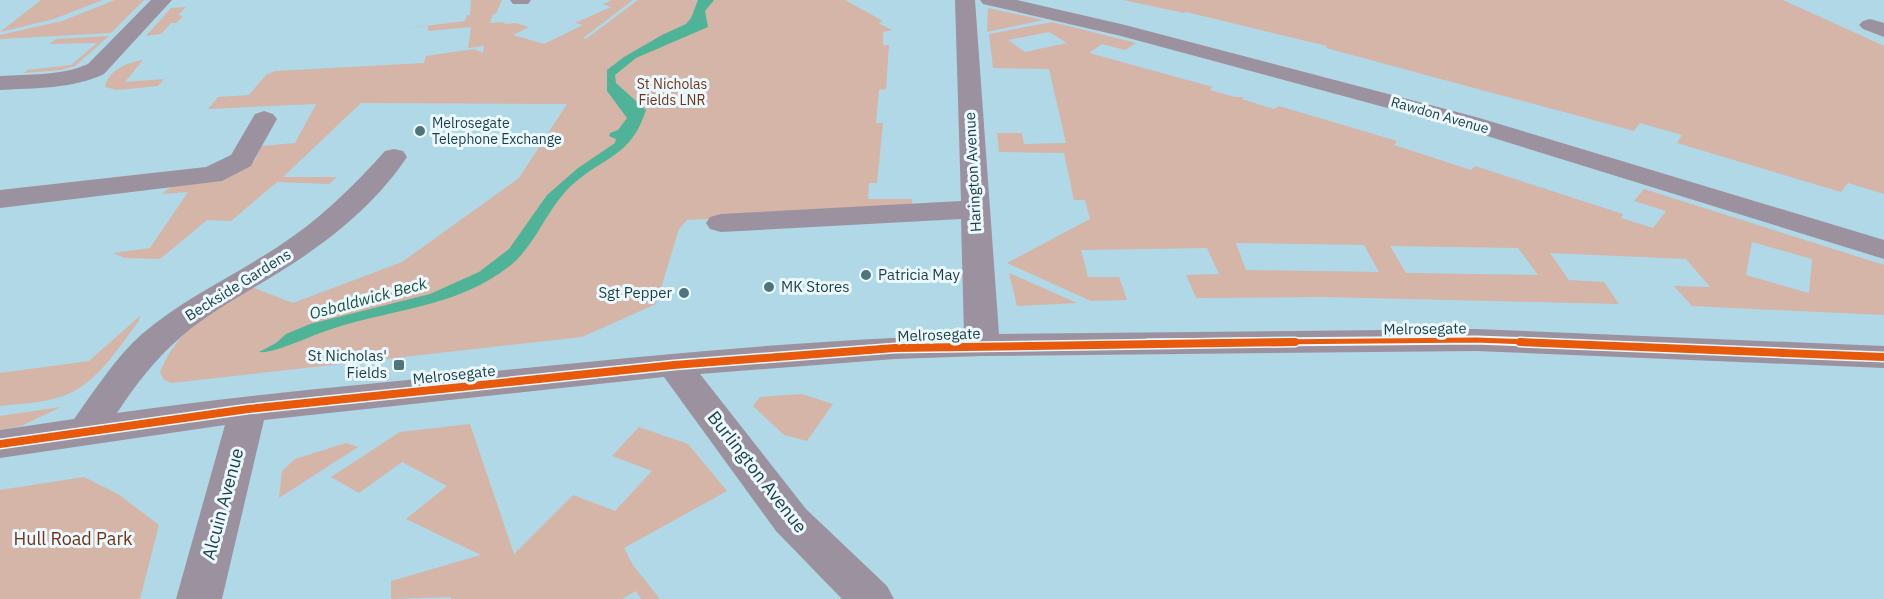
<svg xmlns="http://www.w3.org/2000/svg" width="1884" height="599" viewBox="0 0 1884 599" font-family="'IBM Plex Sans',sans-serif">
  <style>
    .green { fill: #d4b5a8; fill-rule: evenodd }
    .water { fill: #4fb497 }
    .lines { fill: none; stroke-linecap: round; stroke-linejoin: round }
    .minor { fill: #9c919e; fill-rule: evenodd }
    .cycleway-far1-casing { stroke: #ebf9fe; stroke-width: 9 }
    .cycleway-casing { stroke: #ebf9fe; stroke-width: 11 }
    .cycleway-far1 { stroke: #e8590c; stroke-width: 5 }
    .cycleway { stroke: #e8590c; stroke-width: 8 }
    .poi-dot { fill: #51737e; stroke: #ebf9fe; stroke-width: 2 }
    .labels { text-anchor: middle; stroke-width: 6; stroke-linejoin: round; paint-order: stroke }
    .far-park-label { font-size: 14px; fill: #723419; stroke: #ebf9fe }
    .far-street-label { font-size: 14px; fill: #1e3c46; stroke: #ebf9fe }
    .far-poi-label { font-size: 14px; fill: #1e3c46; stroke: #ebf9fe; text-anchor: start }
    .street-label { font-size: 15px; fill: #1e3c46; stroke: #ebf9fe }
    .poi-label { font-size: 15px; fill: #1e3c46; stroke: #ebf9fe; text-anchor: start }
    .water-label { font-size: 16px; font-style: italic; fill: #1e4e3a; stroke: #ebf9fe }
    .near-street-label { font-size: 18px; fill: #1e3c46; stroke: #ebf9fe }
    .near-park-label { font-size: 18px; fill: #723419; stroke: #ebf9fe }
  </style>
  <rect width="100%" height="100%" fill="#b0d8e6"/>
  <g class="green">
    <path d="M41,0H103L54,19L0,32Z"/>
    <path d="M115,0H144L111,33L0,39V35L62,21Z"/>
    <path d="M471,0H502L496,14H493L490,23L505,22L504,24L515,23L529,27L513,35L544,44L583,25L575,23L611,7L603,4L612,0H633L583,38L586,39L638,0H845L883,21L878,23L892,30L883,32V45H889L886,89L879,90L876,123H883L877,183H869L868,199H912V208L687,220L679,229L656,304L582,337L172,383L164,380L160,372C176,332 211,308 246,285L293,303L402,262L519,178L567,104L361,103L283,177H337L329,184L277,182L231,221L207,220L160,259L125,258L113,253L150,248L188,192L162,194C185,172 227,185 252,163C256,160 259,151 261,146L295,143L316,104L208,109L218,97L249,95L266,75L275,71L424,63L426,56L474,49L483,53L484,46L468,48L471,27L428,31V26L401,29L465,21L467,15H470Z"/>
    <path d="M1123,0H1783L1884,46V194L1848,183L1841,192L1677,143L1682,135L1640,123L1634,131L1326,48L1327,46L1186,12L1184,13Z"/>
    <path d="M186,7L178,15L183,16L176,23H171L161,34L146,36L171,8Z"/>
    <path d="M988,8L1043,20L987,32Z"/>
    <path d="M1052,22L1136,43L1125,50L1102,44L1089,53L1213,87L1210,90L1235,97H1244L1242,99L1274,109L1279,106L1397,141L1394,145L1471,170L1475,166L1623,214L1621,218L1653,228L1666,211L1634,201L1644,189L1884,265V315L1692,306L1674,286L1710,287L1686,259L1550,253L1569,280L1604,282L1619,304L1322,297L1196,298L1186,275L1219,274L1207,248L1081,250L1088,277H1119L1127,300L1091,301L1007,263L1090,219L1085,200H1074L1064,153L999,152L997,133H1022L1024,144L1066,143L1049,69L993,68L989,34ZM1049,32L1067,43L1025,52L1008,40ZM1752,242L1812,259L1809,293L1746,275ZM1236,243L1364,245L1379,272L1246,270ZM1390,246L1518,248L1538,275L1406,273Z"/>
    <path d="M109,36L75,66L61,70L23,73L28,70L71,65L97,43L50,44L56,39Z"/>
    <path d="M143,60L125,82L164,79L158,86L117,90L105,87C109,69 127,63 143,60Z"/>
    <path d="M1009,273L1077,303L1017,306Z"/>
    <path d="M140,316L139,321C117,349 96,386 60,397C41,403 19,404 0,406V373L89,361Z"/>
    <path d="M802,394L833,404L807,441L784,435L753,406L760,397Z"/>
    <path d="M61,407L21,426L0,430V416Z"/>
    <path d="M470,424L514,554L573,495L615,511L652,471L612,456L639,427L688,444L727,491L624,548L633,565L660,599H641L636,591L622,599H451V597L391,599V581L481,555L406,519L447,486L402,462L359,493L331,477L400,432Z"/>
    <path d="M346,443L358,447L279,498L282,471L295,459Z"/>
    <path d="M84,477L118,494L159,525L140,599H0V490Z"/>
  </g>
  <path class="water" d="M698,0H714L705,11L708,27L636,58L615,75L616,83L646,110C631,157 604,156 572,185C547,208 537,243 511,265C457,309 386,309 323,332C308,337 273,354 259,352L276,343L286,334L310,324L430,294L479,272L509,249L547,195L578,168L615,143L616,139L609,136L610,133L618,130L627,118L607,91V70L624,57L662,35L686,24L691,18Z"/>
  <g class="lines">
    <g class="minor">
      <path d="M151,0H172L104,74C72,89 35,88 0,90V76C29,74 61,76 88,64Z"/>
      <path d="M510,0H531L528,4H513Z"/>
      <path d="M955,0H975L999,334L1476,329L1884,346V368L1476,351L982,356L895,359L700,374L806,509L887,586L894,599H842L776,531L664,377L264,420L222,599H176L225,425L0,458V430L74,419C95,390 115,358 142,334C183,299 231,277 276,248C318,221 352,188 385,151L394,149L403,151L407,157C375,205 327,243 278,273C246,293 211,311 182,336C156,358 136,384 117,413C240,395 363,385 486,372C645,356 804,340 964,335L961,219L721,232L710,229L706,223L710,217L721,214L961,201Z"/>
      <path d="M980,0H1017L1125,25L1476,117L1884,240V259L1458,127L1121,36L983,4Z"/>
      <path d="M1870,19L1884,23V37L1863,29L1859,25L1863,21Z"/>
      <path d="M264,111L273,114L277,119L254,160L251,166L222,181L0,208V190L206,167L231,155L255,114Z"/>
    </g>
    <g class="cycleway-far1-casing">
      <path id="cycleway-far1" d="M1147,343L1476,340L1556,343"/>
    </g>
    <g class="cycleway-casing">
      <g id="cycleway">
        <path d="M1520,342L1884,357"/>
        <path d="M0,444L248,409L674,365L895,348L1295,342"/>
      </g>
    </g>
    <use href="#cycleway-far1" class="cycleway-far1"/>
    <use href="#cycleway" class="cycleway"/>
  </g>
  <g class="poi-dot">
    <circle cx="420" cy="131" r="6"/>
    <circle cx="866" cy="275" r="6"/>
    <circle cx="769" cy="287" r="6"/>
    <circle cx="684" cy="293" r="6"/>
    <rect x="393" y="359" width="12" height="12" rx="3"/>
  </g>
  <g class="labels">
    <g class="far-park-label">
      <text x="672" y="89">St Nicholas<tspan x="672" dy="16">Fields LNR</tspan></text>
    </g>
    <g class="far-street-label">
      <text transform="translate(1440 115) rotate(16)" y="5">Rawdon Avenue</text>
    </g>
    <g class="far-poi-label">
      <text x="432" y="128">Melrosegate<tspan x="432" dy="16">Telephone Exchange</tspan></text>
    </g>
    <g class="street-label">
      <text transform="translate(973 172) rotate(-93)" y="5">Harington Avenue</text>
      <text transform="translate(238 285) rotate(-32)" y="5">Beckside Gardens</text>
      <text transform="translate(1425 329) rotate(-1)" y="5">Melrosegate</text>
      <text transform="translate(939 335) rotate(-2)" y="5">Melrosegate</text>
      <text transform="translate(454 375) rotate(-6)" y="5">Melrosegate</text>
    </g>
    <g class="poi-label">
      <text x="878" y="280">Patricia May</text>
      <text x="781" y="292">MK Stores</text>
      <text x="672" y="298" text-anchor="end">Sgt Pepper</text>
      <text x="387" y="361" text-anchor="end">St Nicholas'<tspan x="387" dy="17">Fields</tspan></text>
    </g>
    <g class="water-label">
      <text transform="translate(368 298) rotate(-15)" y="6">Osbaldwick Beck</text>
    </g>
    <g class="near-street-label">
      <text transform="translate(757 472) rotate(52)" y="6">Burlington Avenue</text>
      <text transform="translate(223 504) rotate(-75)" y="6">Alcuin Avenue</text>
    </g>
    <g class="near-park-label">
      <text x="73" y="545">Hull Road Park</text>
    </g>
  </g>
</svg>
